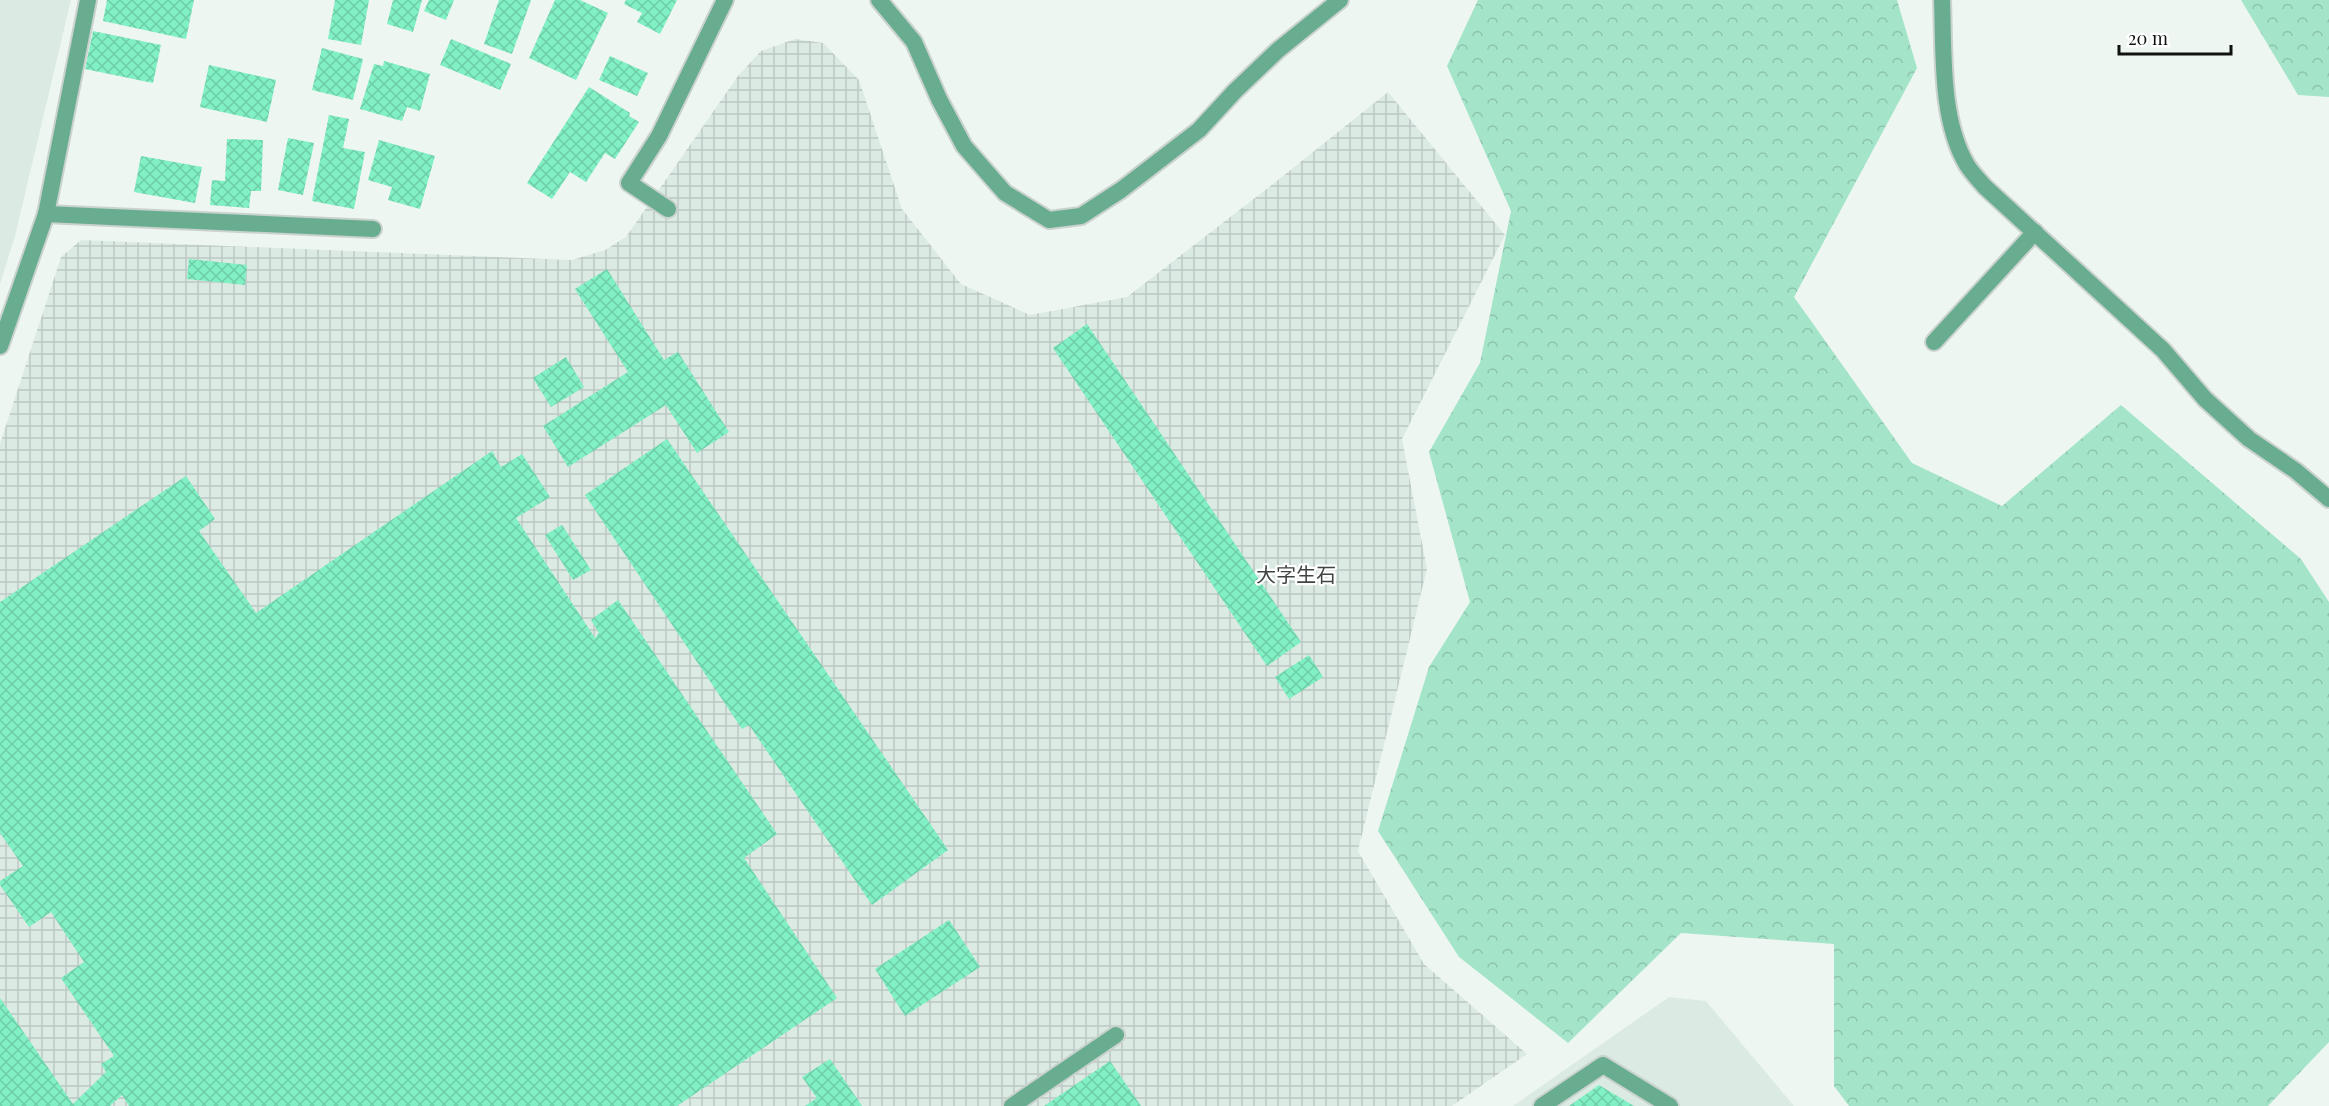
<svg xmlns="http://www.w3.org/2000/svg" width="2329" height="1106" viewBox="0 0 2329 1106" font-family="'Playfair Display','Noto Sans JP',serif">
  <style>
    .built { fill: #dbebe4 }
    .industrial { fill: url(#industrial-grid) }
    .forest { fill: url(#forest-crowns) }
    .building { fill: url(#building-cross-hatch) }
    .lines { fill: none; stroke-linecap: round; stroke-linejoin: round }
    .service-casing { stroke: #cad2ce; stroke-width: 20 }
    .minor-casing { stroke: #cad2ce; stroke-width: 20 }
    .service { stroke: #69ad91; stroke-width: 16 }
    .minor { stroke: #69ad91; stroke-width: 16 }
    .labels { text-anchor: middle; stroke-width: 4.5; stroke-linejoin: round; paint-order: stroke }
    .quarter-label { font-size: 20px; fill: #3f4542; stroke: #fff }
  </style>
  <defs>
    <pattern id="industrial-grid" width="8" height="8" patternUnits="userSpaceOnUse" patternTransform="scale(1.5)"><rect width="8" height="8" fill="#dbebe4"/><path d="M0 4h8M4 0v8" fill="none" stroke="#bbc8c3"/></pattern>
    <pattern id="forest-crowns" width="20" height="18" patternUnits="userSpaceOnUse" patternTransform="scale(1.5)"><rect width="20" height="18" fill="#a4e5c9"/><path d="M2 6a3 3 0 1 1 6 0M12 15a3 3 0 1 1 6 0" fill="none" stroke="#8cc3ac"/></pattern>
    <pattern id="building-cross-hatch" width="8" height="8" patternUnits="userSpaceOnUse" patternTransform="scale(1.5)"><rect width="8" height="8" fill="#81f0c4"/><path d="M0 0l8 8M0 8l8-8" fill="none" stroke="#6ecda7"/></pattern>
  </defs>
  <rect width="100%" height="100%" fill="#eef6f2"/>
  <g class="built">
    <path d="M0,0H71L15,236L0,284Z"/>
    <path d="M1669,997L1706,1001L1794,1106H1513Z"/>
  </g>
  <path class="industrial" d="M795,39L823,43L859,80L902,209L961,284L1030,315L1127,297L1278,180L1388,92L1505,235L1402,439L1427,569L1358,851L1424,964L1527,1054L1452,1106H0V444L61,257L81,240L572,260L605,250L626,237L738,76L761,51Z"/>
  <g class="forest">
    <path d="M1478,0H1897L1917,68L1794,297L1912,463L2002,506L2121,405L2301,559L2329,602V1042L2268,1106H1849L1834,1086V944L1681,933L1568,1043L1459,957L1378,831L1429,667L1470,602L1429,452L1480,363L1511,211L1447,66Z"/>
    <path d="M2241,0H2329V97L2298,95Z"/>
  </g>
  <g class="building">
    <path d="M107,0H194L186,39L103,21Z"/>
    <path d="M335,0H369L361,45L328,39Z"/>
    <path d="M393,0H422L413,32L387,24Z"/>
    <path d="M429,0H454L446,20L424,11Z"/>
    <path d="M499,0H531L512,54L484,44Z"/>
    <path d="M555,0H580L608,13L576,80L529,58Z"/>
    <path d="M626,0H677L660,34L637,22L642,13L624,4Z"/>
    <path d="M93,31L161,45L153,83L85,69Z"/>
    <path d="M451,39L511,64L500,90L440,65Z"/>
    <path d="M322,48L363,59L353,100L312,90Z"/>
    <path d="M610,56L648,73L637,96L599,80Z"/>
    <path d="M384,61L430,74L420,111L407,107L402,121L360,109L374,64L383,66Z"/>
    <path d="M209,65L276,80L267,122L200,107Z"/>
    <path d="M589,87L630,113L629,116L639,122L615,159L605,153L586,182L570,172L552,199L527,183Z"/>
    <path d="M329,115L349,119L343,148L365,152L354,209L312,201Z"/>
    <path d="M288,138L314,143L303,195L278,190Z"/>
    <path d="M227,139L263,140L261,191H251L249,208L210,205L212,180L225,181Z"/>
    <path d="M379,140L435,156L420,209L388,200L392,187L368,180Z"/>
    <path d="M141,156L202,167L195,203L134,192Z"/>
    <path d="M189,259L247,265L245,285L187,279Z"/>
    <path d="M607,269L664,360L678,352L729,432L697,453L666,405L568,467L543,426L628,372L575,289Z"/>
    <path d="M1087,324L1301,642L1267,666L1053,348Z"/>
    <path d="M566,357L584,387L551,407L533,378Z"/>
    <path d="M667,439L948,850L872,905L749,725L742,729L585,495Z"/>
    <path d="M492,451L501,467L522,454L550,497L516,518L595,638L599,633L591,620L618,600L777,834L744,858L837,998L677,1106H129L122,1095L110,1106H0V998L73,1104L106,1072L101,1064L114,1056L61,978L84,962L51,912L29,927L0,885V881L23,866L0,833V602L186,476L215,519L199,531L256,613Z"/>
    <path d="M562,525L591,570L573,580L545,535Z"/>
    <path d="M1309,655L1323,677L1289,699L1275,677Z"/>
    <path d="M949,920L980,967L905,1016L875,969Z"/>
    <path d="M830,1059L862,1106H805L817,1098L802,1077Z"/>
    <path d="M1110,1061L1141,1106H1044Z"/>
    <path d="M1599,1085L1634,1106H1569Z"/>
  </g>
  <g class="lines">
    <g class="service-casing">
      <g id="service">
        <path d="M1934,342L2035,232"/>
        <path d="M1012,1106L1116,1035"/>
        <path d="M1542,1106L1603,1065L1670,1106"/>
      </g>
    </g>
    <g class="minor-casing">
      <g id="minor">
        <path d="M879,0L914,42L939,99L964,146L1005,193L1049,220L1081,216L1121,190L1199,130L1235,91L1278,50L1340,0"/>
        <path d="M1942,0C1944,51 1940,120 1967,165C1972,173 1979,180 1985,187L2163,350L2205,399L2249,439L2296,471L2329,499"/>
        <path d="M668,209L629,183L659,136L725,0"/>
        <path d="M46,214L373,229"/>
        <path d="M0,346L46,214L88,0"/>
      </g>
    </g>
    <use href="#service" class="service"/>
    <use href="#minor" class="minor"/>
  </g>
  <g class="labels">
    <g class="quarter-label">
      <text x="1296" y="582">大字生石</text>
    </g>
  </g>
  <path d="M2119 45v9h112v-9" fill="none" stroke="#101211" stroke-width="3"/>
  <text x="2128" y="45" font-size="18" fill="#101211" stroke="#ffffff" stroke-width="4.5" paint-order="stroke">20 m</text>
</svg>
